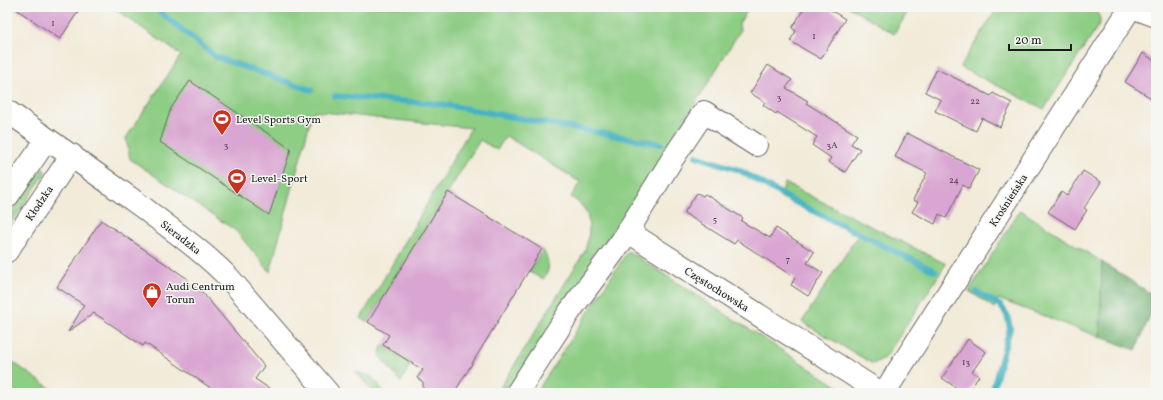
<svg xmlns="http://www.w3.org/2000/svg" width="1163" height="400" viewBox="0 0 1163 400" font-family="Vollkorn,serif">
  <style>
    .green { fill: #8dcd84; stroke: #547450 }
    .forest { fill: #72b072; stroke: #476647 }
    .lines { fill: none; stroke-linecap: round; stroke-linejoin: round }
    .stream { stroke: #47b3c3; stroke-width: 6 }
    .building { fill: #d9a5d2 }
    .street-casing { stroke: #67645e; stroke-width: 24 }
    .street { stroke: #fff; stroke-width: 22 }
    .labels { text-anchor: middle; stroke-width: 3; stroke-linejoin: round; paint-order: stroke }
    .number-label { font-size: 9px; fill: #4b3e4a }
    .poi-label { font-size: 11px; fill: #1c1c1c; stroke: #f6f6f2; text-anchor: start }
    .street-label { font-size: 11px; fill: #1c1c1c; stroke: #f6f6f2 }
  </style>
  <rect width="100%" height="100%" fill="#f6f6f2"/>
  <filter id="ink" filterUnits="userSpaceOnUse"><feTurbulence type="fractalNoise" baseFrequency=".025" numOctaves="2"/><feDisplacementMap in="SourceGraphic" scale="8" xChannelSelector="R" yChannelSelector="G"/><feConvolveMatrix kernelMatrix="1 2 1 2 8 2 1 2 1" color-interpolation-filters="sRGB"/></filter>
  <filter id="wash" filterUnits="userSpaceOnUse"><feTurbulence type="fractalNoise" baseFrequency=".012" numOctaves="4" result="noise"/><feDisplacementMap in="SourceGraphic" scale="16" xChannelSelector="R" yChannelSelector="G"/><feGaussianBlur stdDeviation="0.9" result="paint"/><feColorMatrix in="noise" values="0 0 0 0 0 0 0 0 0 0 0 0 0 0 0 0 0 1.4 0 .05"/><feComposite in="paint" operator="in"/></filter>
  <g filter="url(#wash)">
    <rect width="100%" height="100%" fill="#f2ebd9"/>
    <g class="green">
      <path d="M112,7H750L739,23L740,31L597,263L512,393H497L585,251C589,236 593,217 581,205C578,202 574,199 571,197L580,182L506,136L497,150L480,140L368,322L361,318L471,128L313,111L270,272L236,231L130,159L126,138L181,55Z"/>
      <path d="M849,7H911L894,34Z"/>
      <path d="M998,7H1089C1096,11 1101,15 1100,23L1044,109L960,67Z"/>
      <path d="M42,169H44L45,172L42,178L7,229V219L38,174Z"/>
      <path d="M785,183L946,264L886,357L873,364L802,322L858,235L780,197Z"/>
      <path d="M1020,210L1102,262L1100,337L998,299L994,308L969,291Z"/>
      <path d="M543,250C549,260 551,271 543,279L529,272Z"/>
      <path d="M628,251L848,393H536Z"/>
      <path d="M383,345L411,362L401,382L381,358L380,351Z"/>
      <path d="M7,358L57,393H12L7,390Z"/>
      <path d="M356,372L371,376L385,393H374Z"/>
    </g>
    <path class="forest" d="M1102,262L1156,297V300L1136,350L1100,337Z"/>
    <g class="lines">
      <g class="stream">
        <path d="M154,7L216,57L311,90"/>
        <path d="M335,96L441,104L661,144"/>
        <path d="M696,156L739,170L795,202L935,271"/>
        <path d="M977,292L1001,306L1007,315L1010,328L992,393"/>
      </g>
    </g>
    <g id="blocks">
      <g class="building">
        <path d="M13,7H81L60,39Z"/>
        <path d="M805,7H826L845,19L821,59L790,41L796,31L792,28Z"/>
        <path d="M1143,53L1156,62V101L1125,82Z"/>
        <path d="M768,65L792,80L786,88L808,101L806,103L857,135L851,144L860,149L845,172L828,162L831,158L812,145L817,137L777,112L776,114L763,105L765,102L750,93Z"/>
        <path d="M937,69L991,96L993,93L1012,103L1000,127L982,118L976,131L935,111L941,100L925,92Z"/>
        <path d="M190,81L291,149L269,215L160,142L171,108Z"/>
        <path d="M907,133L979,170L969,189L963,185L946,218L939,214L935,224L912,212L918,202L913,200L927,173L895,157Z"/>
        <path d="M1083,171L1101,182L1084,208L1087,210L1075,229L1048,212L1061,192L1067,196Z"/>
        <path d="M448,192L542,249L454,393H423V382L417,378L423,370L383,345L389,335L368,322Z"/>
        <path d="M697,193L703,196L705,194L743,218L741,221L770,238L776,228L814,252L807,263L823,273L808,296L791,285L795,278L737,240L734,244L684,213Z"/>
        <path d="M101,220L188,279L186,282L202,292L264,366L255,379L276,393H218L145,343L143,346L94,313L68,332L84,305L57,287Z"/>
        <path d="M968,339L986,352L972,372L979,376L968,393H964L942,378Z"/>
      </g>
    </g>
  </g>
  <g filter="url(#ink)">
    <use href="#blocks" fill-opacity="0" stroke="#67645e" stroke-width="1"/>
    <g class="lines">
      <g class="street-casing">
        <g id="street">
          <path d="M1132,7L1156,16"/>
          <path d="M7,111C52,142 97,174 141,206C172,230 203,251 230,279L328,393"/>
          <path d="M7,197L47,139"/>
          <path d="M627,231L881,393"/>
          <path d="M7,251L72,155"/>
          <path d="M517,393L570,311L621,242L673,158L704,112L756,145"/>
          <path d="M884,393L1131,7"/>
        </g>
      </g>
      <use href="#street" class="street"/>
    </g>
  </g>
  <defs>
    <g id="stadium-pin" transform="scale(1)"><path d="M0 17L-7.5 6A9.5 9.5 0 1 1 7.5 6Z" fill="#c8321e" stroke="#f6f6f2"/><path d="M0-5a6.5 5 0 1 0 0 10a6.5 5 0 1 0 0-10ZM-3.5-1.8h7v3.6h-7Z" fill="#fff"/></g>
    <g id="shop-pin" transform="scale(1)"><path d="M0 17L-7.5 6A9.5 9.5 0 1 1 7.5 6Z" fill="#c8321e" stroke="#f6f6f2"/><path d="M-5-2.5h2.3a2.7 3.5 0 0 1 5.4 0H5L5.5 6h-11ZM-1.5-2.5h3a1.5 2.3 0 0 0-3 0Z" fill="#fff"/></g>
  </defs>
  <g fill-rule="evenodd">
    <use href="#stadium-pin" x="222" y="119"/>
    <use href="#stadium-pin" x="237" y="178"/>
    <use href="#shop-pin" x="152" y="292"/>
  </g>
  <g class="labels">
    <g class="number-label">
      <text x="53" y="26">1</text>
      <text x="814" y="39">1</text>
      <text x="779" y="100">3</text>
      <text x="975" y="104">22</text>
      <text x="226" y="148">3</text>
      <text x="832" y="148">3A</text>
      <text x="954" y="183">24</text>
      <text x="715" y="222">5</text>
      <text x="788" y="262">7</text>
      <text x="966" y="365">13</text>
    </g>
    <g class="poi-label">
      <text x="236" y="123">Level Sports Gym</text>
      <text x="251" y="182">Level-Sport</text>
      <text x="166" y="290">Audi Centrum<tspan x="166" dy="13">Torun</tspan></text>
    </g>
    <g class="street-label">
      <text transform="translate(1008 200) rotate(-57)" y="4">Krośnieńska</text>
      <text transform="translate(39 203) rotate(-56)" y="4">Kłodzka</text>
      <text transform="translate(181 237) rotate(38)" y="4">Sieradzka</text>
      <text transform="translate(717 289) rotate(32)" y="4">Częstochowska</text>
    </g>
  </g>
  <rect width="1163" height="400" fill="none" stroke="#f6f6f2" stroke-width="24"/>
  <path d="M1009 44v6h62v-6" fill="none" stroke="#1c1c1c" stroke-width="2"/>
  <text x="1015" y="44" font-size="12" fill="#1c1c1c" stroke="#f6f6f2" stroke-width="3" paint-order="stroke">20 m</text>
</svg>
